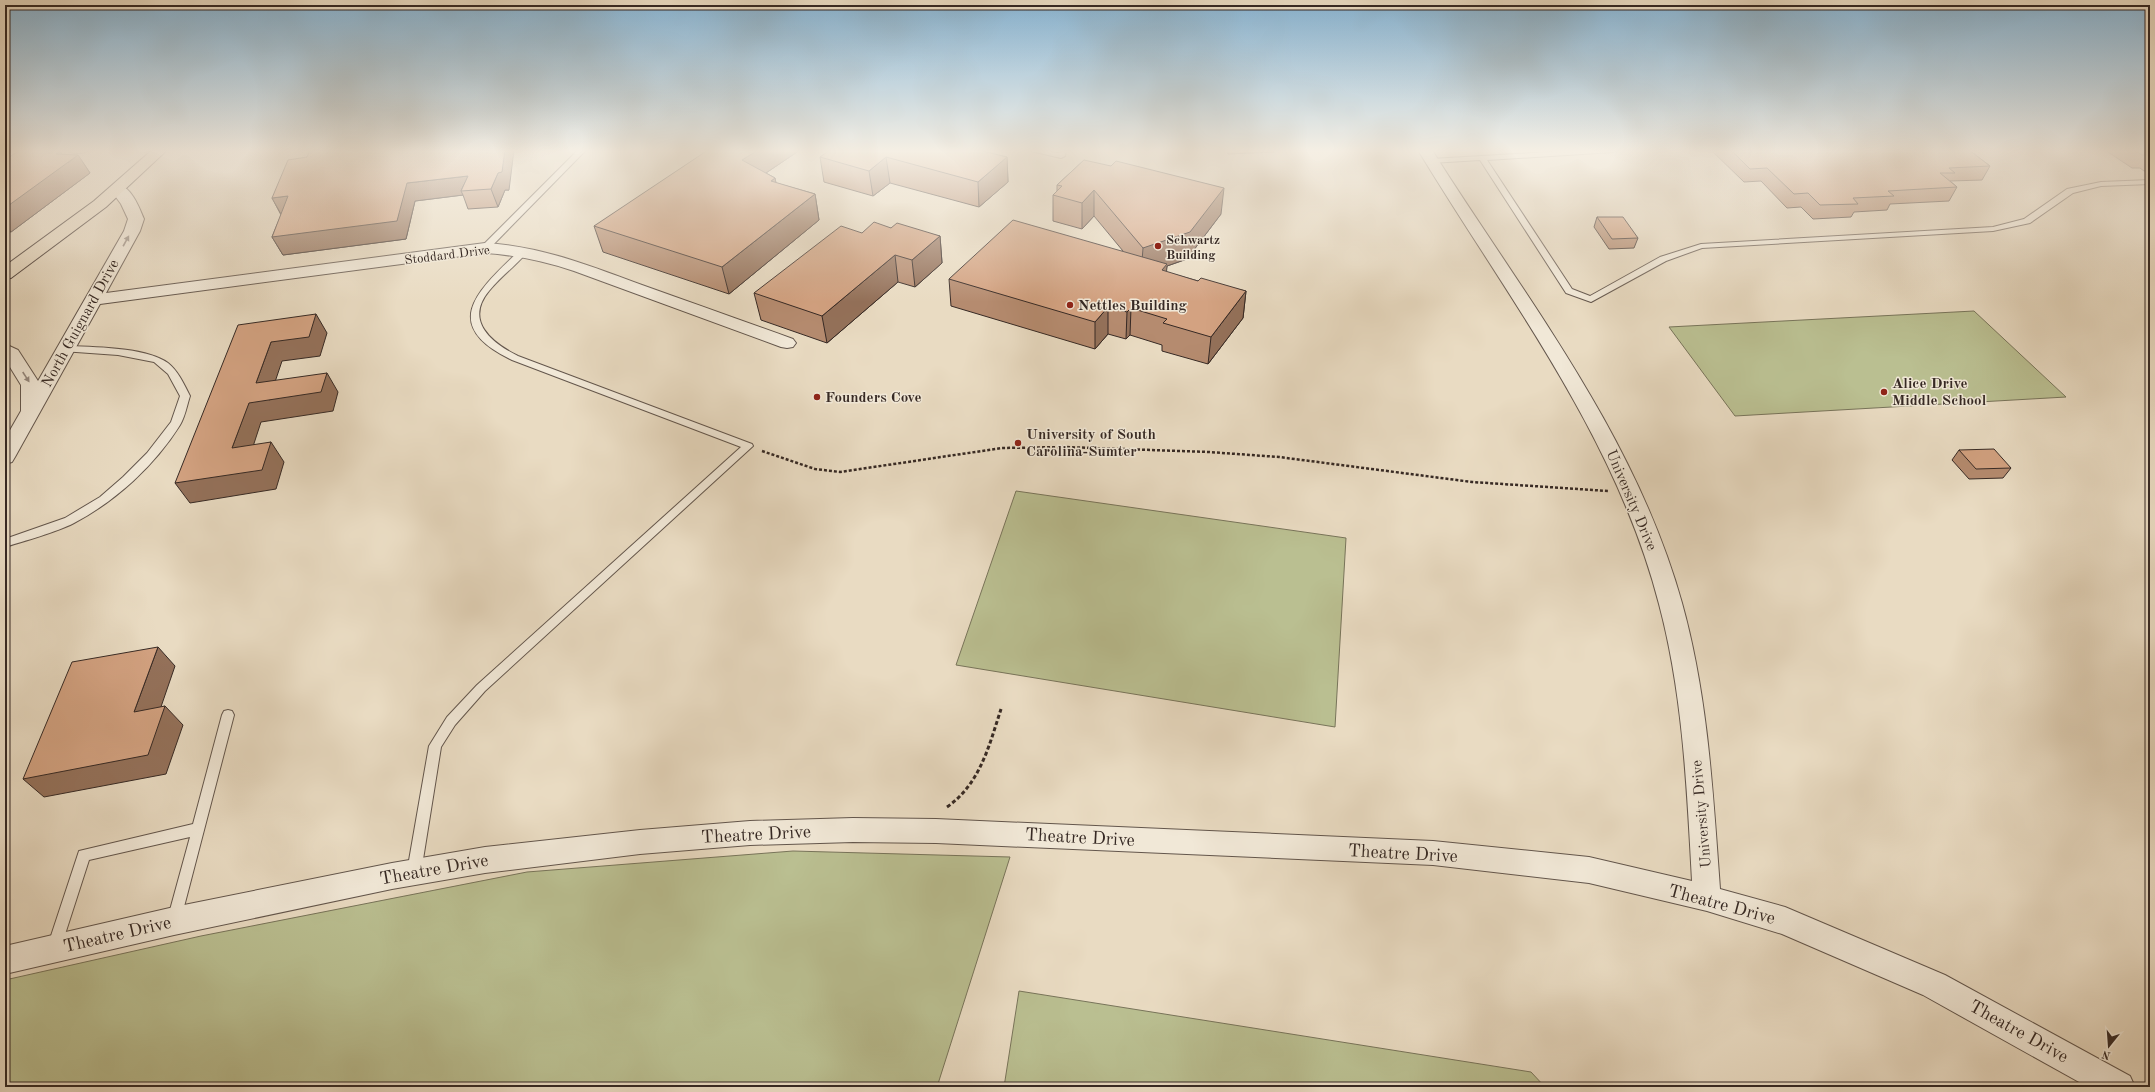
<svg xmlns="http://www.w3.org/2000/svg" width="2155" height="1092" viewBox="0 0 2155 1092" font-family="'Old Standard TT',serif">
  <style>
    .green { fill: #babf91; stroke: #78745a }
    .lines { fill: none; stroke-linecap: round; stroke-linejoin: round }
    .lane-casing { stroke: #63564c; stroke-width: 2 }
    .street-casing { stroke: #63564c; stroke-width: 2 }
    .highway-casing { stroke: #362924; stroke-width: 2 }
    .path-far1 { stroke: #362924; stroke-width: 2.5; stroke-dasharray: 3 2; stroke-linecap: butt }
    .path { stroke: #362924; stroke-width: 3; stroke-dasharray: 4 2.5; stroke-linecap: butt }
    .lane { fill: #f1e8d7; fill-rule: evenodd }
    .street { fill: #f1e8d7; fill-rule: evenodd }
    .highway { fill: #e9dbc2; fill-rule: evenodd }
    .wall { fill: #b58b6f; stroke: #362924 }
    .shaded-wall { fill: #94715a; stroke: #362924 }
    .building { fill: #d3a281; stroke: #362924 }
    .oneway { fill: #94887e }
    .poi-dot { fill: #8f2418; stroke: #f1e8d7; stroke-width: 1.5 }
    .labels { text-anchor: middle; stroke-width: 3; stroke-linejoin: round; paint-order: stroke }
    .far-poi-label { font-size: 13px; font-weight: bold; fill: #362924; stroke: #f1e8d7; text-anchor: start }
    .far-street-label { font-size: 13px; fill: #362924; stroke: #f1e8d7 }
    .poi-label { font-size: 15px; font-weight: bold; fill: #362924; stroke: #f1e8d7; text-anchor: start }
    .street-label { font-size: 15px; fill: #362924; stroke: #f1e8d7 }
    .near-street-label { font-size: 18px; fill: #362924; stroke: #f1e8d7 }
  </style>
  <rect width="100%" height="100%" fill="#e9dbc2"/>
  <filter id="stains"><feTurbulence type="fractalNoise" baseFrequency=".005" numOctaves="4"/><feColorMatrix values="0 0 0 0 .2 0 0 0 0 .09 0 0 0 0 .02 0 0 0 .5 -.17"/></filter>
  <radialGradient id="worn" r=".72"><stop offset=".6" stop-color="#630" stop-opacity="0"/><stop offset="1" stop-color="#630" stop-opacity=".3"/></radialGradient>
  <g class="green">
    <path d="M1974,311L2066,397L1735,416L1669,327Z"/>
    <path d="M1016,491L1346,538L1335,727L956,665Z"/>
    <path d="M793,851L1010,857L937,1087H5V980L201,936L527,872Z"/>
    <path d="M1019,991L1531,1072L1545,1087H1004Z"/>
  </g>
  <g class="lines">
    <g class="lane-casing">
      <g id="lane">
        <path d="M67,150H89C84,154 72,154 67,150Z"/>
        <path d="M578,150H586L488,250H482V246Z"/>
        <path d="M1027,150H1040L1058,153L1059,150H1066L1065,156L1061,158Z"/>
        <path d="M1583,150H1617L1613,152L1487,160L1572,289L1590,296L1660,257L1701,244L1993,227L2024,219L2067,189L2101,182L2150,180V184L2101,186L2073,193L2030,223L1993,231L1702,248L1666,261L1591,302L1566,293L1480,160L1431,163L1427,161L1431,159Z"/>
        <path d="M521,249H527L528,251C517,265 501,276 489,291C464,321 492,343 518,356L752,444L753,446L485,691L455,725L441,747L421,872L419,877L414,878L409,877L407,872L429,746L447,717L477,685L741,447L512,360C436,324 481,288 521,249Z"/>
        <path d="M65,346C92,347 146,347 168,363C178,371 184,384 190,396C187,405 185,417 180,425C155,465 116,501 74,523C57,532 24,541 5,547V539L65,518L100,497L123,477L147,453L171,422L180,396L168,374L154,362L118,355L62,351V347Z"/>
        <path d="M228,710L232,711L234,715L179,926L174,928L169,926L167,921L190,837L89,860L59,953L54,955L49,953L47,948L79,851L193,824L222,715L224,711Z"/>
      </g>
    </g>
    <g class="street-casing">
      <g id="street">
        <path d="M1418,150H1432C1524,296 1635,434 1682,603C1708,696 1713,793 1720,889L1785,907L1945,975L2130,1076L2135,1087H2088L1923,995L1782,934L1707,911L1589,883L1433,865L936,843L853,842L750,845L640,854L485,873L392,889L174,935L5,974V946L174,907L392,863L485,847L640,830L750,821L853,818L936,819L1433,841L1589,857L1692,881C1687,789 1683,694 1659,604C1615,434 1507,297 1418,150Z"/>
        <path d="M118,184C132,188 139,207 144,219L140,231L106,293L485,243C541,246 590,266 642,285C693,303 743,321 793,339L796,343L793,347L787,348L781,347L574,271C544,261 516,255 485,253L100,304L15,457L12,462L5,464V439L21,411V385L5,359V344L18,350L38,381L124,231L128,219L121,204L110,189L113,186Z"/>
      </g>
    </g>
    <g class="highway-casing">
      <path id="highway" d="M152,150H167L106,207L11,278L5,279V266L94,201Z"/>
    </g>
    <path class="path-far1" d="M762,451L815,469L840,472L1002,448L1064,447L1209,452L1279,457L1472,482L1608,491"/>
    <path class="path" d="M947,807C980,784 989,746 1001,709"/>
    <use href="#lane" class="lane"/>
    <use href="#street" class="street"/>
    <use href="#highway" class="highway"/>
  </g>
  <g class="wall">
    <path d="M800,150L766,173L775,178L776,183L815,194L819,220L729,294L603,252L594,226Z"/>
    <path d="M1226,150H1275L1274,152L1228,154Z"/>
    <path d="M1711,150H1969L1990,166L1982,180L1950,181L1957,187L1949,201L1890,204L1887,210L1854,212L1851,217L1813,219L1801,207L1787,208L1761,181L1744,182Z"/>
    <path d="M2105,150H2150V170L2144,171L2140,168H2132Z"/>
    <path d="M60,151L62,155H78L90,173L11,232H5V160Z"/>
    <path d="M307,157L509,190H505L498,207L468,209L463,195L415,201L406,239L283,255L272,237L281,215L272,198Z"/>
    <path d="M820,157H1007L1008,182L979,207L890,183L873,196L824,182Z"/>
    <path d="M1084,160L1221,214L1187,259L1167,266L1166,272L1198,281L1246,291L1243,318L1208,364L1162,351V345L1130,335L1126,339L1108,334L1095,349L951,306L949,279L1123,251L1094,216L1082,229L1053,221V195L1057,191V185Z"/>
    <path d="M1597,217L1638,238L1634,248L1609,249L1594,227Z"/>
    <path d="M891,228L940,236L942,263L915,287L898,282L827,343L761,320L754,293Z"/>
    <path d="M1959,450L2011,468L2003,478L1969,479L1952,460Z"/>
  </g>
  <g class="shaded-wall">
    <path d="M505,150H514L509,190H505L498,207L491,189L498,173Z"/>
    <path d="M758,150H800L748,185L742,160Z"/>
    <path d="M60,151L68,163L78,155L90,173L11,232L5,225V208L56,154Z"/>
    <path d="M886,157L890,183L873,196L869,171Z"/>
    <path d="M1007,157L1008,182L979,207L978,182Z"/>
    <path d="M468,176L461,191L463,195L415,201L406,239L283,255L272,237L407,183Z"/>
    <path d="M775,178L780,204L771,181Z"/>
    <path d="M1224,188L1221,214L1187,259L1167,266L1165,290L1141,275L1143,248Z"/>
    <path d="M1094,190V216L1082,229V203Z"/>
    <path d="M815,194L819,220L729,294L722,267Z"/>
    <path d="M288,196L282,216L272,198Z"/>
    <path d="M940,236L942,263L915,287L912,260Z"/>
    <path d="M895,255L898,282L827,343L822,316Z"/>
    <path d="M1246,291L1243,318L1208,364L1211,337Z"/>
    <path d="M1108,307V334L1095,349V322Z"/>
    <path d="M1131,308L1130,335L1126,339L1127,312Z"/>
    <path d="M316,314L327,333L320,356L282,361L269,400L327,373L338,392L333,411L261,422L246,468L232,448L271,342Z"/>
    <path d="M271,442L284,462L276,489L190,503L175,483Z"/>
    <path d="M158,647L175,666L153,730L134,712Z"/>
    <path d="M165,706L183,725L166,774L44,797L23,779Z"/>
  </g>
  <g class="building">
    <path d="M20,150L60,151L56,154L78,155L5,208V160Z"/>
    <path d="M310,150H505L502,172L498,173L491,189L461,191L468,176L407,183L397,221L272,237L288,196L272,198L288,160L307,157Z"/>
    <path d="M708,150H758L742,160L775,178L771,181L815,194L722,267L594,226Z"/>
    <path d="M830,150H979L1007,157L978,182L886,157L869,171L820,157Z"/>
    <path d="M1731,150H1969L1990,166L1949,168L1955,173H1940L1957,187L1888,191L1894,196L1853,198L1858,204L1820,205L1808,193L1794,194L1767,168L1750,169Z"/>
    <path d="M2134,150H2150V156L2149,155H2142Z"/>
    <path d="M1084,160L1111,166L1116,161L1224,188L1190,232L1143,248L1094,190L1082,203L1053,195L1062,186L1057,185Z"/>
    <path d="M1597,217H1623L1638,238L1612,239Z"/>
    <path d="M1013,220L1167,264L1162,270L1198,281L1201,278L1246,291L1211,337L1163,323L1167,319L1131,308L1127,312L1108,307L1095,322L949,279Z"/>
    <path d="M874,222L891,228L897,223L940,236L912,260L895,255L822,316L754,293L841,226L862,233Z"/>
    <path d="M316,314L309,337L271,342L256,383L327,373L321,392L249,403L232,448L271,442L262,470L175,483L238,325Z"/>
    <path d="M1994,449L2011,468L1976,469L1959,450Z"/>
    <path d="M158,647L134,712L165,706L148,755L23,779L72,662Z"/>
  </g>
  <defs><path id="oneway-solid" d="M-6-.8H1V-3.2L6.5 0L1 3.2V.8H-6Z"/></defs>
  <g class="oneway">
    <use href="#oneway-solid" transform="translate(126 241) rotate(-61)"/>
    <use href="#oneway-solid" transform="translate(26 377) rotate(57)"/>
  </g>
  <linearGradient id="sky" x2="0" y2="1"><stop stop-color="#88b6d6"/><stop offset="0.5" stop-color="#f5efe4"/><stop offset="1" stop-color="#f5efe4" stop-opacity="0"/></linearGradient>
  <rect width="2155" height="302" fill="url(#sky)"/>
  <g class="poi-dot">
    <circle cx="1158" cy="246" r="4"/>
    <circle cx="1070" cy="305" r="4"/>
    <circle cx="1884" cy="392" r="4"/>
    <circle cx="817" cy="397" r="4"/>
    <circle cx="1018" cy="443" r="4"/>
  </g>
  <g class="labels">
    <g class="far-poi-label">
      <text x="1166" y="244">Schwartz<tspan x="1166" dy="15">Building</tspan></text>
    </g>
    <g class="far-street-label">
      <text transform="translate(447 254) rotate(-7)" y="5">Stoddard Drive</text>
    </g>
    <g class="poi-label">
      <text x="1078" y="310">Nettles Building</text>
      <text x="1892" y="388">Alice Drive<tspan x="1892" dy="17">Middle School</tspan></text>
      <text x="825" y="402">Founders Cove</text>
      <text x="1026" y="439">University of South<tspan x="1026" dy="17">Carolina-Sumter</tspan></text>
    </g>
    <g class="street-label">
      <text transform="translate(80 323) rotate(-61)" y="5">North Guignard Drive</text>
      <text transform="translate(1632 500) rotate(67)" y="5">University Drive</text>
      <text transform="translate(1701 814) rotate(-95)" y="5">University Drive</text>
    </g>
    <g class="near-street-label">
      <text transform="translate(756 834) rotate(-3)" y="6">Theatre Drive</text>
      <text transform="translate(1080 837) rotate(3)" y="6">Theatre Drive</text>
      <text transform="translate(1403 853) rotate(3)" y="6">Theatre Drive</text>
      <text transform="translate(434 869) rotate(-10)" y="6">Theatre Drive</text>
      <text transform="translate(1722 904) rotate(15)" y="6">Theatre Drive</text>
      <text transform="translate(117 934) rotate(-13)" y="6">Theatre Drive</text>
      <text transform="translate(2019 1031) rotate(29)" y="6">Theatre Drive</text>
    </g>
  </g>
  <rect width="2155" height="1092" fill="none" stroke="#e9dbc2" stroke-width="20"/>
  <rect x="6" y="6" width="2143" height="1080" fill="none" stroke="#362924" stroke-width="2"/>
  <rect x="10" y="10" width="2135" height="1072" fill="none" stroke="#362924"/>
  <g transform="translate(2109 1046) rotate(197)" stroke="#f1e8d7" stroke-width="3" paint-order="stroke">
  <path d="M0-3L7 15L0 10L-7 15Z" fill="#362924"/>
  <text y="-6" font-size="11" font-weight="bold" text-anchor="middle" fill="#362924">N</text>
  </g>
  <rect width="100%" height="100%" filter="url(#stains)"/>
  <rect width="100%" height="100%" fill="url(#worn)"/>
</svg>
